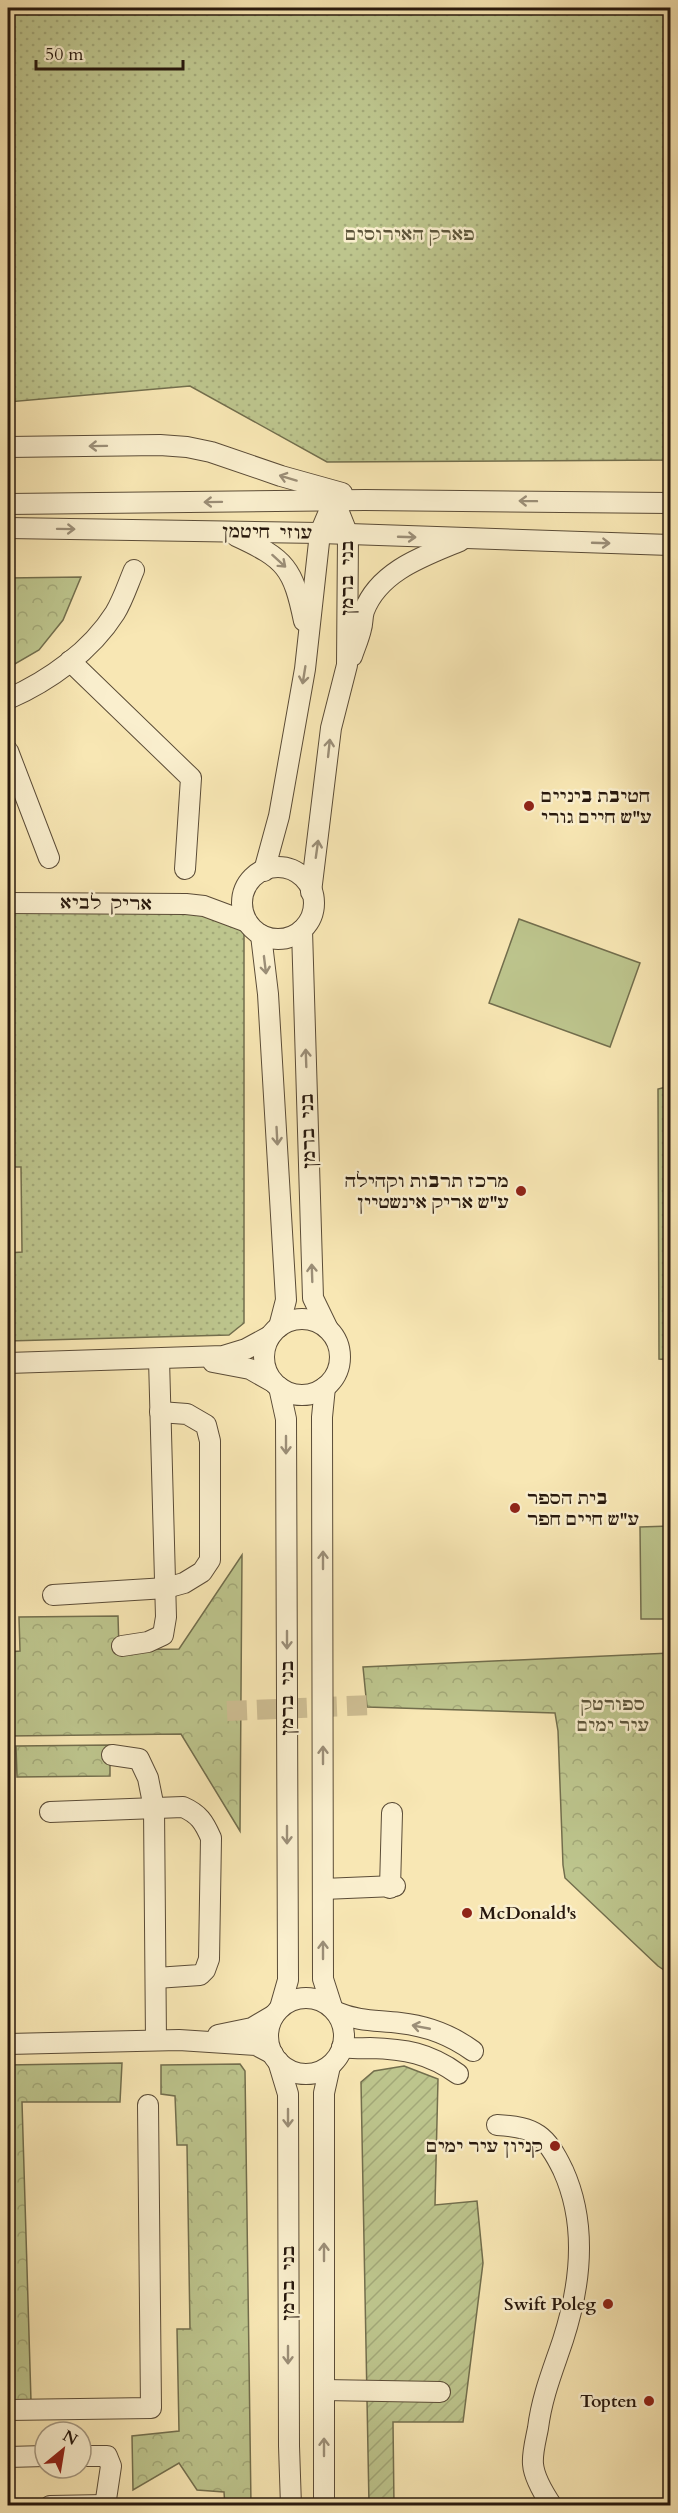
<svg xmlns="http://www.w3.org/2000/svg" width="678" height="2513" viewBox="0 0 678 2513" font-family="Cardo,'Frank Ruhl Libre',serif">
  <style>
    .grass { fill: url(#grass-dots); stroke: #726e4d; stroke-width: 1.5 }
    .forest { fill: url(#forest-crowns); stroke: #726e4d; stroke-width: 1.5 }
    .garden { fill: url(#garden-furrows); stroke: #726e4d; stroke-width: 1.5 }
    .pitch { fill: #bdc58d; stroke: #726e4d; stroke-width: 1.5 }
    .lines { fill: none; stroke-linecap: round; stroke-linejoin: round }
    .minor-tunnel { stroke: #cebe93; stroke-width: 20; stroke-dasharray: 20 10; stroke-linecap: butt }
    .minor-casing { stroke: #5b4c37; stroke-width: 22 }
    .minor { stroke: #faefce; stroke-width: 20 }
    .oneway { stroke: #9b8e77 }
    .poi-dot { fill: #8f2418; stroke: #faefce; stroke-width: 2 }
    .labels { text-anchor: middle; stroke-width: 5; stroke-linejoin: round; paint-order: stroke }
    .park-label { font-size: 18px; font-style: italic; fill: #5c553a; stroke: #faefce }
    .street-label { font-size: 18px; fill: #27180d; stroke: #faefce }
    .poi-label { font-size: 18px; font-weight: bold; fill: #27180d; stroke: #faefce; text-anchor: end }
  </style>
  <defs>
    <pattern id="grass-dots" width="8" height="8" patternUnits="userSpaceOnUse" patternTransform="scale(1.5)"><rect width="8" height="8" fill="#bdc58d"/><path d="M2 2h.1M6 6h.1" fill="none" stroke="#a2a878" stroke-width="1.8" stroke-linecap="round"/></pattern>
    <pattern id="forest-crowns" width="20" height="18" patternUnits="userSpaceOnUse" patternTransform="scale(1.5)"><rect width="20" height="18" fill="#bdc58d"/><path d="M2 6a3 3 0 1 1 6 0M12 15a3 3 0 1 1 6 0" fill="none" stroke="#a2a878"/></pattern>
    <pattern id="garden-furrows" width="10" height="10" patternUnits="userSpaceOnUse" patternTransform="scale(1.5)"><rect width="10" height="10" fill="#bdc58d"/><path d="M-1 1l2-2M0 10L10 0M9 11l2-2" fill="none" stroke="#a2a878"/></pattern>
  </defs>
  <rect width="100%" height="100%" fill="#f8e7b4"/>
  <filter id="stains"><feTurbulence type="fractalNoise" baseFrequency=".00333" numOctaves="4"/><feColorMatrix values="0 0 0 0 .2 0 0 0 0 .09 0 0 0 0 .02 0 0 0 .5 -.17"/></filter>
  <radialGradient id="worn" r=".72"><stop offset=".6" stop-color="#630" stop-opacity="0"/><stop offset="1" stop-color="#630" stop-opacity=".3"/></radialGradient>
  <g class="grass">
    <path d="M8,8H670V460L327,462L190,386L8,402Z"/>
    <path d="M8,899L244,917V1323L229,1335L8,1341V1253L22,1252L21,1167H8Z"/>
    <path d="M670,1086V1360L659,1359L658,1089Z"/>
  </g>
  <g class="forest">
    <path d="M81,577L63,620L39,650L8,668V578Z"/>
    <path d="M242,1555L240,1831L181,1734L8,1736V1652L20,1651L19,1617L118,1616L119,1650L179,1649Z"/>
    <path d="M670,1653V1974L658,1966L565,1878L563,1865L558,1731L555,1713L367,1707L363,1667Z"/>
    <path d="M110,1745V1776L17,1777L16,1746Z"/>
    <path d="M122,2063L120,2102H22L31,2401H8V2065Z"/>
    <path d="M240,2064L245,2071L251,2505L225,2506L224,2492L197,2490L179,2463L133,2490L132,2436L179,2431L177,2329H190L187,2145H177L175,2096L161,2094V2065Z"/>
  </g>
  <path class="garden" d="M404,2066L438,2079L435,2205L477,2201L483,2263L463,2422H393L394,2505H369L361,2082L374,2071Z"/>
  <g class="pitch">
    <path d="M519,919L640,963L610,1047L489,1003Z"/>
    <path d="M670,1526V1619H641L640,1527Z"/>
  </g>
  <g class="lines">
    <path class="minor-tunnel" d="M227,1711L373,1705"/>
    <g class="minor-casing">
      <g id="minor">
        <path d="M8,447L160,445L187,447L211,452L281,476L342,493"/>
        <path d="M8,504L365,500L670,503"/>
        <path d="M8,528L320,533L670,545"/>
        <path d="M236,536C286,559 293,568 304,621"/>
        <path d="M352,656C355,647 359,638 361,629C363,623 362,617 364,611C379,571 424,556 460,541"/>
        <path d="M70,661L191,778L185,869"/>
        <path d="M8,699C49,681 91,651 115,613C123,600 128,584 134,570"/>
        <path d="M8,751L49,858"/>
        <circle cx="278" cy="903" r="36"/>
        <path d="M264,871L279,816L305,669L320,533L334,500"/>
        <path d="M311,892L331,728L347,665L348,535L334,500"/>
        <path d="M8,903L186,904L204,906L247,922"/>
        <path d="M302,930L313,1298L328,1329"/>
        <path d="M261,935L268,994L286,1300L279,1327"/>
        <circle cx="302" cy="1357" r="38"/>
        <path d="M213,1362L250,1369L273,1382"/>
        <path d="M8,1363L223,1356L246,1349L270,1336"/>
        <path d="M279,1387L286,1419L288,1980L280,2008"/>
        <path d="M325,1387L322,1417L323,1979L332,2007"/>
        <path d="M53,1595L166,1588L184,1583L202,1572L210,1560V1441L206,1425L187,1414L160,1412"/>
        <path d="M122,1646L148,1642L163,1635L166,1617L159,1359"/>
        <path d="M112,1755L139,1759L148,1778L154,1808L156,2040"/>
        <path d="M50,1812L183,1807C199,1814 204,1822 211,1838L209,1959L205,1970L200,1975L156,1978"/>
        <path d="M390,1888L392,1813"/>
        <path d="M323,1889L395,1886"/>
        <circle cx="306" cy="2036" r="38"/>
        <path d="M336,2012C360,2022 376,2020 400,2023C428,2026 451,2035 473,2051"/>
        <path d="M218,2035L252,2028L274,2015"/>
        <path d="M8,2044L179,2040L256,2045L273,2054"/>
        <path d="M342,2047C352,2049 360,2048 370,2048C405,2049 429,2053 458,2074"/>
        <path d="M278,2061L288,2094L289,2446L291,2506"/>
        <path d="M497,2125C536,2127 546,2135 563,2170C588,2225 581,2284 563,2340C553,2370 542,2396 538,2428C536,2439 532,2453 533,2464C534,2478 544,2494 552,2506"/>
        <path d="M324,2390L440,2392"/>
        <path d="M8,2410L151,2408L148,2105"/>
        <path d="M81,2456H107L111,2466L105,2506"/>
        <path d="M8,2457L45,2456"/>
        <path d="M50,2506L105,2505"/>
        <path d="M324,2506V2093L330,2066"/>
      </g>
    </g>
    <use href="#minor" class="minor"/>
  </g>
  <defs><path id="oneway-shaft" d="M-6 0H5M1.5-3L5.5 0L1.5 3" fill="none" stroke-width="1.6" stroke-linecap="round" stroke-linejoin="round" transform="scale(1.5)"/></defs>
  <g class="oneway">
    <use href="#oneway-shaft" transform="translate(98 446) rotate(179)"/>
    <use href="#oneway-shaft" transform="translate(288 478) rotate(-163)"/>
    <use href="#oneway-shaft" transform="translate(528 501) rotate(-179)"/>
    <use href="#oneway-shaft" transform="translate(213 502) rotate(179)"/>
    <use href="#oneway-shaft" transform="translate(66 529) rotate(1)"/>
    <use href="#oneway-shaft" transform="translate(407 537) rotate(2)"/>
    <use href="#oneway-shaft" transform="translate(601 543) rotate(2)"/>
    <use href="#oneway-shaft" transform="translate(279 561) rotate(42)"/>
    <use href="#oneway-shaft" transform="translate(304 675) rotate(99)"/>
    <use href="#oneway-shaft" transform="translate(329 748) rotate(-84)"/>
    <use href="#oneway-shaft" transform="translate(317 849) rotate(-82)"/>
    <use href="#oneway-shaft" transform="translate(265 965) rotate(83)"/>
    <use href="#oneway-shaft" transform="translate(306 1058) rotate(-92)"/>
    <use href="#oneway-shaft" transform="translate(277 1136) rotate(87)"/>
    <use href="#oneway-shaft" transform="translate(312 1273) rotate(-92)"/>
    <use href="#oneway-shaft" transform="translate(286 1445) rotate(90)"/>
    <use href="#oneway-shaft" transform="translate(323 1560) rotate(-90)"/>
    <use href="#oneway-shaft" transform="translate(287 1640) rotate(90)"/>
    <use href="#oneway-shaft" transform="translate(323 1755) rotate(-90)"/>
    <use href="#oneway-shaft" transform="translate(287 1835) rotate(90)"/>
    <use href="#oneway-shaft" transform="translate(323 1950) rotate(-90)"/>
    <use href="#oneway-shaft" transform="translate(421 2027) rotate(-169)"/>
    <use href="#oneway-shaft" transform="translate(288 2118) rotate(90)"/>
    <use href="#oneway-shaft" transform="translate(324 2252) rotate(-90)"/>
    <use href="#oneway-shaft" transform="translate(288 2355) rotate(90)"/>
    <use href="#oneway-shaft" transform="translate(324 2447) rotate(-90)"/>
  </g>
  <g class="poi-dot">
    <circle cx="529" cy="806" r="6"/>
    <circle cx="521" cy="1191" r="6"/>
    <circle cx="515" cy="1508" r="6"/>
    <circle cx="467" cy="1913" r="6"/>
    <circle cx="555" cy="2146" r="6"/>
    <circle cx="608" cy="2304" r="6"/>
    <circle cx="649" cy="2401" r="6"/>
  </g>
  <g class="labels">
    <g class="park-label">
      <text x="410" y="240">פארק האירוסים</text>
      <text x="613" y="1710">ספורטק<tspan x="613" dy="21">עיר ימים</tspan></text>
    </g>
    <g class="street-label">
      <text transform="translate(267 532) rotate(1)" y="6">עוזי חיטמן</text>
      <text transform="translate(347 578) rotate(-90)" y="6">בני ברמן</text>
      <text transform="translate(106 903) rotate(1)" y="6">אריק לביא</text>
      <text transform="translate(308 1131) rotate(-92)" y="6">בני ברמן</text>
      <text transform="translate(287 1698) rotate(-90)" y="6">בני ברמן</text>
      <text transform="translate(288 2283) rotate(-90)" y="6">בני ברמן</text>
    </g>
    <g class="poi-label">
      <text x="541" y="802" text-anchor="start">חטיבת ביניים<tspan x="541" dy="21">ע"ש חיים גורי</tspan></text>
      <text x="509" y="1187">מרכז תרבות וקהילה<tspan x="509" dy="21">ע"ש אריק אינשטיין</tspan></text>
      <text x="527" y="1504" text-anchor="start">בית הספר<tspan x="527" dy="21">ע"ש חיים חפר</tspan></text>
      <text x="479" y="1919" text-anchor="start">McDonald's</text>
      <text x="543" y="2152">קניון עיר ימים</text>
      <text x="596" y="2310">Swift Poleg</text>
      <text x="637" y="2407">Topten</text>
    </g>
  </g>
  <rect width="678" height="2513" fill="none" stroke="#f8e7b4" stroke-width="30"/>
  <rect x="9" y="9" width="660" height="2495" fill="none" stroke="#27180d" stroke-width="3"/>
  <rect x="15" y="15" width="648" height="2483" fill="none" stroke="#27180d" stroke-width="1.5"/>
  <g transform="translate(63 2450) rotate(30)"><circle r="28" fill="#faefce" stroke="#a69981" stroke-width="1.5"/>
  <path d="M0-4.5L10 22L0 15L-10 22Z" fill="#8f2418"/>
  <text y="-9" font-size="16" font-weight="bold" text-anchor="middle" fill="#27180d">N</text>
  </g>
  <path d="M36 60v9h147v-9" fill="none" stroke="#27180d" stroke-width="3"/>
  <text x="45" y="60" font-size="18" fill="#27180d" stroke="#faefce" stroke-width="4.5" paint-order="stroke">50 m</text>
  <rect width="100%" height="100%" filter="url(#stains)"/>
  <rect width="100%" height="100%" fill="url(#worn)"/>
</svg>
